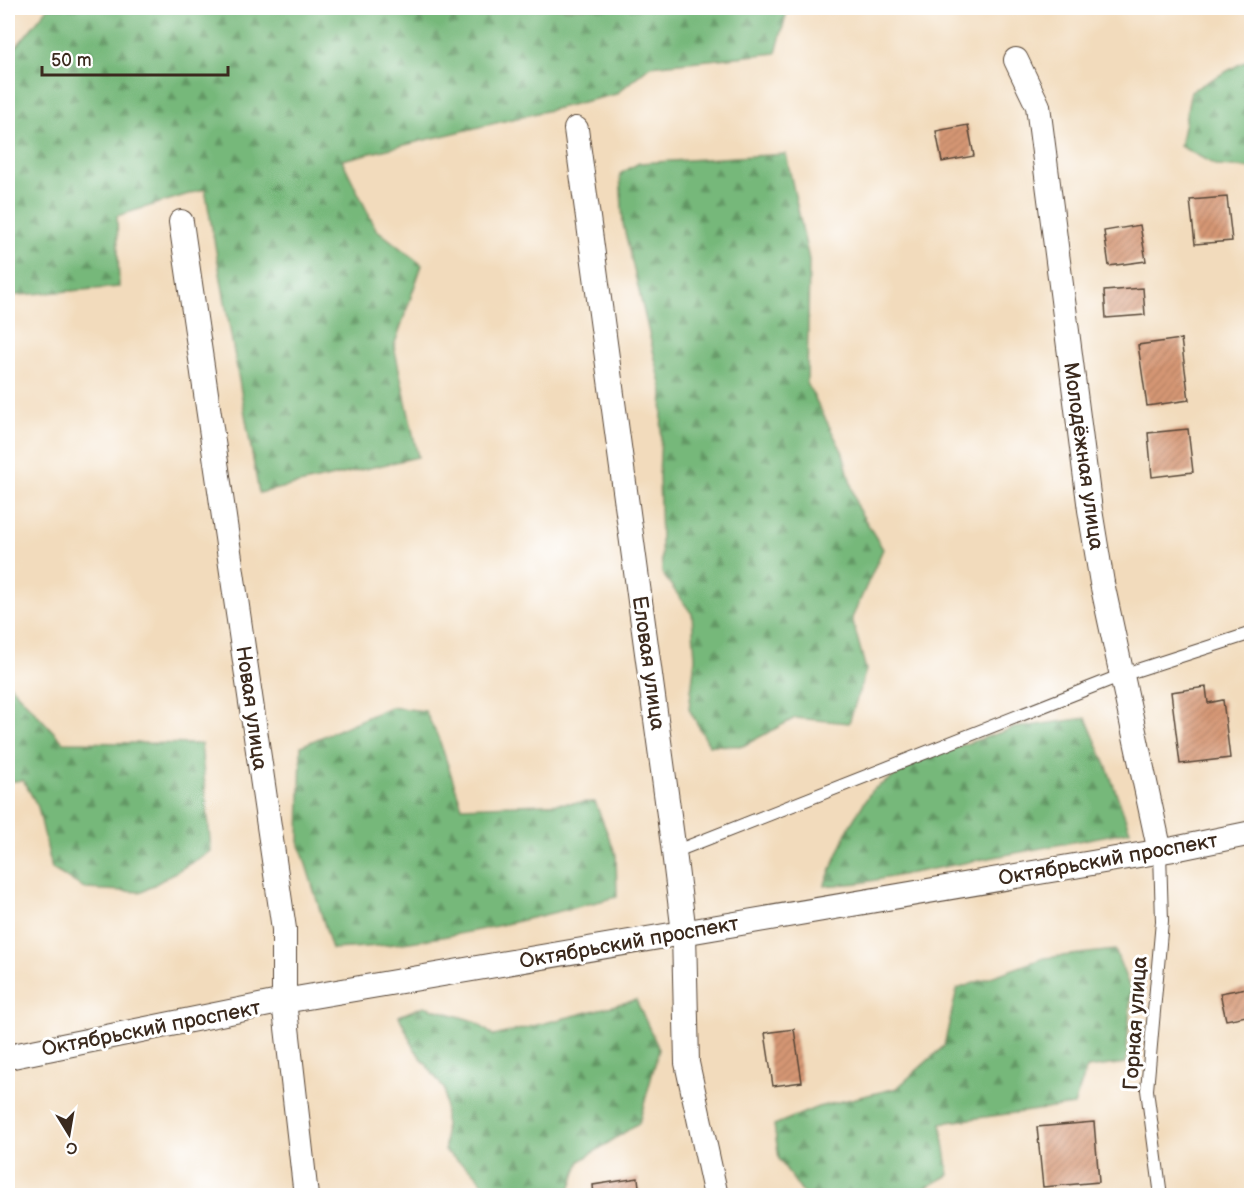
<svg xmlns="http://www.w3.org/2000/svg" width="1259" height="1203" viewBox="0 0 1259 1203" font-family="'Balsamiq Sans',sans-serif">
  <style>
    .forest { fill: url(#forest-firs); stroke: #58714c; stroke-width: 1.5 }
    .building { fill: url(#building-hatch) }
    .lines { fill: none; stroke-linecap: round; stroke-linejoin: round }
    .lane-casing { stroke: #564536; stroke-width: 14 }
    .street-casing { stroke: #564536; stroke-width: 26 }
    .lane { stroke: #fff; stroke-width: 12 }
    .street { stroke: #fff; stroke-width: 24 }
    .labels { text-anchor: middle; stroke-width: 6; stroke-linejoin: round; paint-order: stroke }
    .street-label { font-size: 21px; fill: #3b2a1e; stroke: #fff }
  </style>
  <defs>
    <pattern id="forest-firs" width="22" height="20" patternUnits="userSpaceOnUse" patternTransform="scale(1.5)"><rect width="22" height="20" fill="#76b87a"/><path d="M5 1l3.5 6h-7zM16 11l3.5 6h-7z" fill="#629663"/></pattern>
    <pattern id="building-hatch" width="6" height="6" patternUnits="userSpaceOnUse" patternTransform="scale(1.5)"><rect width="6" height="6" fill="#d69775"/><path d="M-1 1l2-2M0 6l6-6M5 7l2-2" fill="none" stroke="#af7b5f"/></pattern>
  </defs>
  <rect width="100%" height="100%" fill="#fff"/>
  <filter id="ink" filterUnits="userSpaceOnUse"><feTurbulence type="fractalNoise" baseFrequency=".0167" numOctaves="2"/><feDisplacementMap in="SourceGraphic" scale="12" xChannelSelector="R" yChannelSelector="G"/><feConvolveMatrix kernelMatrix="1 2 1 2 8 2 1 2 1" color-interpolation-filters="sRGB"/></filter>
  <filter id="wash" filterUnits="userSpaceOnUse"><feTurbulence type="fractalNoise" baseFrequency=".008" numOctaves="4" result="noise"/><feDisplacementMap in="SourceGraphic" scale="24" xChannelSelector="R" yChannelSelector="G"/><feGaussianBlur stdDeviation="1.35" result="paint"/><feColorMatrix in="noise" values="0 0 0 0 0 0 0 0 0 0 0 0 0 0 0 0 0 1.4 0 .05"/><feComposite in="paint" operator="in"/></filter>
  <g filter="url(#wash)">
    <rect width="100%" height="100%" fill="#f2dbbc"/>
    <g class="forest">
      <path d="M48,8H788L776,53L650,66L616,94L342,160L376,229L422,265L394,346L418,457L259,493L205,189L117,216L119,287L8,296V57Z"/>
      <path d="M1251,58V168L1217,166L1180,146L1191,91Z"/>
      <path d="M786,154L809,260L807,383L843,453L857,507L883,549L852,618L866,670L849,723L795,718L743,746L709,745L689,709L695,658L692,614L662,573L659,476L663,392L623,224L620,174L639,163Z"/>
      <path d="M8,683L63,742L201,744L211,851L142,892L86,889L52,869L38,807L23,780L8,782Z"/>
      <path d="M390,707L425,711L439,739L462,807L595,802L616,855L617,897C523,920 430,946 332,949L299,842L301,746Z"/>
      <path d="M1086,718L1108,770L1130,831L860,883L824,886L850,825L872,790L926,757L1014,728Z"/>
      <path d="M1115,950L1131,991L1126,1063L1087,1068L1074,1105L941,1123L949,1175L913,1195H804L779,1159L774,1125L818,1107L897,1088L944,1046L957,989L1044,958Z"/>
      <path d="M636,1000L659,1049L639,1123L580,1161L568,1195H488L476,1174L445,1151V1090L414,1048L399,1016L424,1006L474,1021L494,1036Z"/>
    </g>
    <g id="blocks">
      <g class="building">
        <path d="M968,125L974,156L942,162L936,131Z"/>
        <path d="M1227,197L1232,241L1195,244L1190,200Z"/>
        <path d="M1140,225L1146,261L1109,266L1104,231Z"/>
        <path d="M1143,288L1145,315L1106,318L1104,291Z"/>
        <path d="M1181,339L1189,400L1147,406L1138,345Z"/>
        <path d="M1188,429L1193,472L1152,477L1148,433Z"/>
        <path d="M1206,687L1208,703L1223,700L1230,758L1180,764L1171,692Z"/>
        <path d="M1252,987V1015L1226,1020L1220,993Z"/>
        <path d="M794,1029L802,1082L773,1086L765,1033Z"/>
        <path d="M1094,1122L1099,1182L1043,1187L1037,1127Z"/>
        <path d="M638,1178L640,1196H594L593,1185Z"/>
      </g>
    </g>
  </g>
  <g filter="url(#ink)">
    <use href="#blocks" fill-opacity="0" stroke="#564536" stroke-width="1.5"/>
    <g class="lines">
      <g class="lane-casing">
        <g id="lane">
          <path d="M674,852L1122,675L1252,633"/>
          <path d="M1160,852L1162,921L1147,1090L1161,1196"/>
        </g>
      </g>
      <g class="street-casing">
        <g id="street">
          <path d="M1016,60L1038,106L1090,510L1102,583L1160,852"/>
          <path d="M576,129L674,852L684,933L687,1063L716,1196"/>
          <path d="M181,222L284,929V1001L306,1196"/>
          <path d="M8,1057L284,1001L1174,849L1252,833"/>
        </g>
      </g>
      <use href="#lane" class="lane"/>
      <use href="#street" class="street"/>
    </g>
  </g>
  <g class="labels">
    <g class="street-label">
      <text transform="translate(1084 456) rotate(82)" y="7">Молодёжная улица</text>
      <text transform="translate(649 663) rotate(82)" y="7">Еловая улица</text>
      <text transform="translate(252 708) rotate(82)" y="7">Новая улица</text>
      <text transform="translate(1108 859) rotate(-10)" y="7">Октябрьский проспект</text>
      <text transform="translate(629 942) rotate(-10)" y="7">Октябрьский проспект</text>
      <text transform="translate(1135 1023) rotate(-86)" y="7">Горная улица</text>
      <text transform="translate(151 1028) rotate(-11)" y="7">Октябрьский проспект</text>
    </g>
  </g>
  <rect width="1259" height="1203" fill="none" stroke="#fff" stroke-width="30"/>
  <g transform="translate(69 1134) rotate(169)" stroke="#ffffff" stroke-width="4.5" paint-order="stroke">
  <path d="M0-4.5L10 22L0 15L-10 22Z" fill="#3b2a1e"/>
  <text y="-9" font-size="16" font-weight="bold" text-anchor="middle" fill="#3b2a1e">С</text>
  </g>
  <path d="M42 66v9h186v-9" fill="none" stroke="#3b2a1e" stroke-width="3"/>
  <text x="51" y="66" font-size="18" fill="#3b2a1e" stroke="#ffffff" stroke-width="4.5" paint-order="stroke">50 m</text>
</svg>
